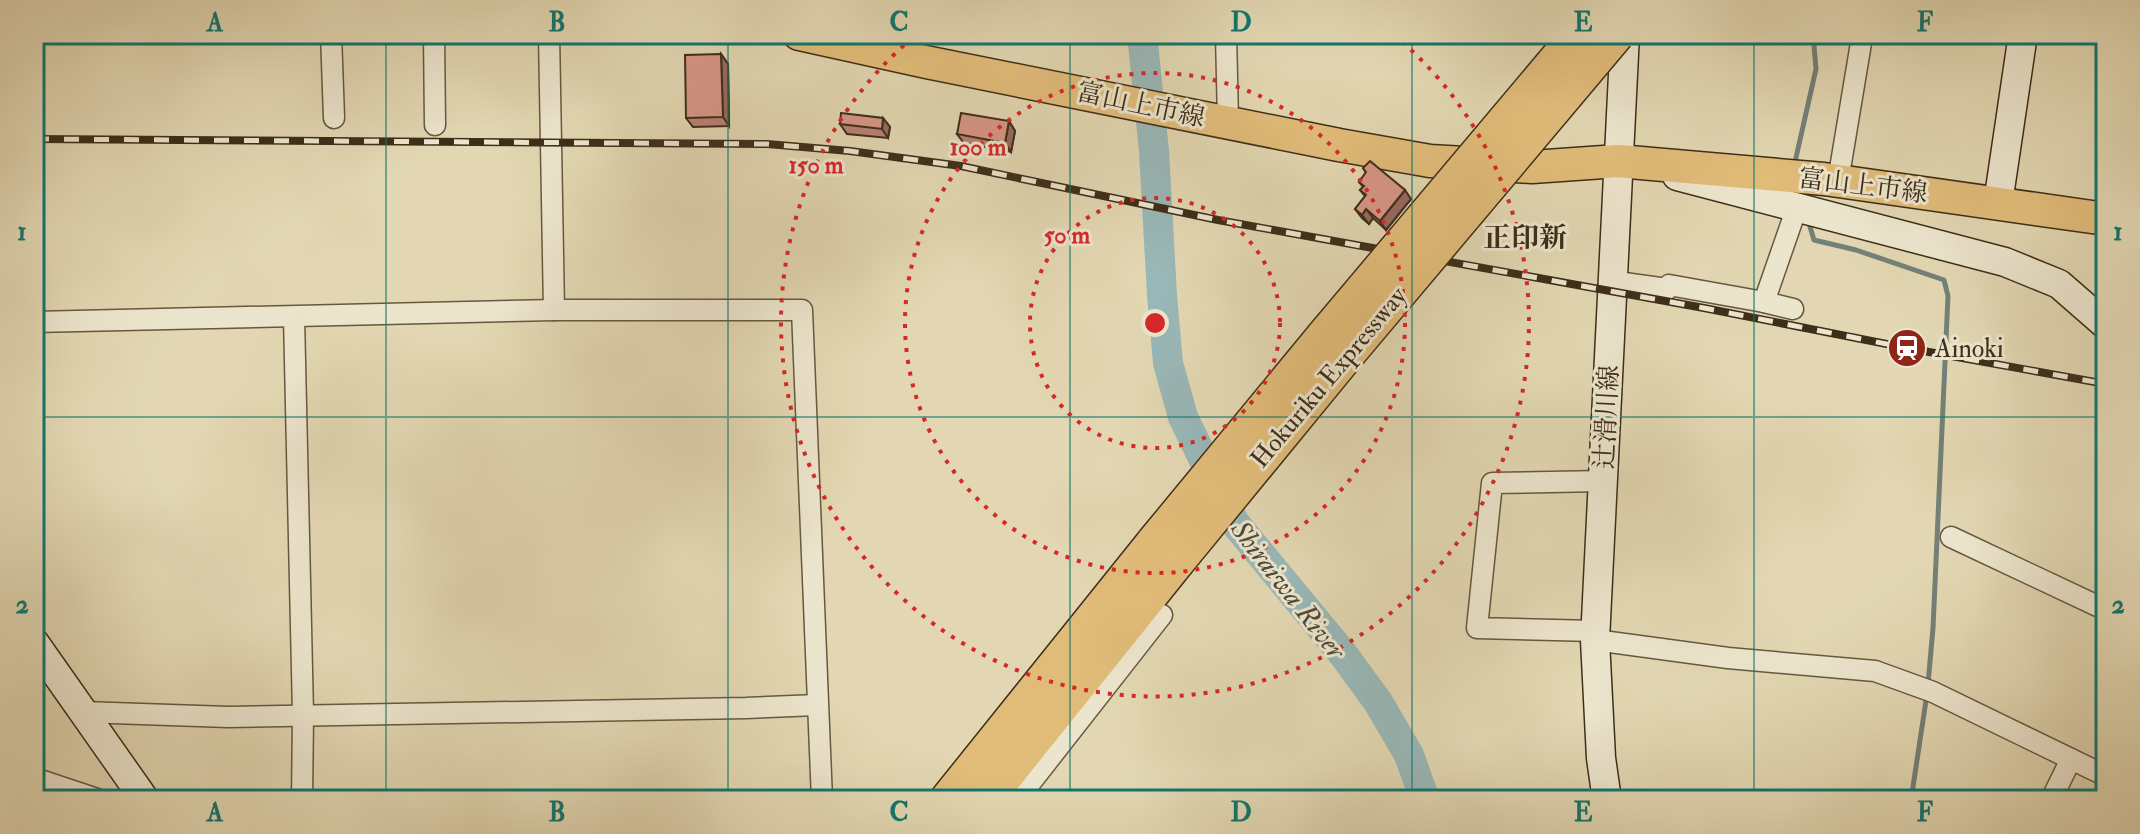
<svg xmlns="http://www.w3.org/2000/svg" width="2140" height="834" viewBox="0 0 2140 834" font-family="'IM FELL Double Pica','Noto Serif JP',serif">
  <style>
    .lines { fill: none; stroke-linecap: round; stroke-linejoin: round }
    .stream { stroke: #748078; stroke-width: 5 }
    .river { stroke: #99b7b7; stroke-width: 30 }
    .street-casing { stroke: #66583f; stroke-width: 23 }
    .secondary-casing { stroke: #3d2e19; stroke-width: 31 }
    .primary-casing { stroke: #3d2e19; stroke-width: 35 }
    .highway-casing { stroke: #3d2e19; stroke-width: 39 }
    .street { stroke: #ece5cd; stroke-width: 20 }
    .secondary { stroke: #ece5cd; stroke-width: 28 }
    .primary { stroke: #e1bc79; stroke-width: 32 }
    .highway { stroke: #e1bc79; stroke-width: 36 }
    .rail-casing { stroke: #3d2e19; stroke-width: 8 }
    .rail { stroke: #ece5cd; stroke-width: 5; stroke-dasharray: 15; stroke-linecap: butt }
    .highway-bridge-casing { stroke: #3d2e19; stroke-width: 39; stroke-linecap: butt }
    .highway-bridge { stroke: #e1bc79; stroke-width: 36 }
    .wall { fill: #b98173; stroke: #3d2e19; stroke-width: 2 }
    .shaded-wall { fill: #96695e; stroke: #3d2e19; stroke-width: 2 }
    .building { fill: #d79686; stroke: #3d2e19; stroke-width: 2 }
    .grid { fill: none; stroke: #0f766e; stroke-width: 2; stroke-opacity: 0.55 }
    .ring { fill: none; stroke: #d62828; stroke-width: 4; stroke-dasharray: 4 8 }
    .labels { text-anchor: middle; stroke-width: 6; stroke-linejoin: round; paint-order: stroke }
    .street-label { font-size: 26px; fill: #3d2e19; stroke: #ece5cd }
    .poi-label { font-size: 26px; fill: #3d2e19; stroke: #ece5cd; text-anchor: start }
    .neighbourhood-label { font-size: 28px; font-weight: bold; fill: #3d2e19; stroke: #ece5cd }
    .water-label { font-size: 28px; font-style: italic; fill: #4f4939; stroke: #ece5cd }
    .centre { fill: #d62828; stroke: #ece5cd; stroke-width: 4 }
    .ring-label { font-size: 24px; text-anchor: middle; font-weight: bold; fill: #d62828; stroke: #ece5cd; stroke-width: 6; stroke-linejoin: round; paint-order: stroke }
    .neatline { fill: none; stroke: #0f766e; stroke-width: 3 }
    .grid-label { font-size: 26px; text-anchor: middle; font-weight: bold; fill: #0f766e }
  </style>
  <rect width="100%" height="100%" fill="#e2d7b2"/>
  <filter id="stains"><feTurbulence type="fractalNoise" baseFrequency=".0025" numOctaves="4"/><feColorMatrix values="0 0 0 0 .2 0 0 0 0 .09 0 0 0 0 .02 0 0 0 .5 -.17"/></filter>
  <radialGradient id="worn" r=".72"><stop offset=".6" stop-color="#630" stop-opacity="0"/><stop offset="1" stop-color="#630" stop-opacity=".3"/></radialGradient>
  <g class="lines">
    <g class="stream">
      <path d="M1796,167L1795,162L1816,69L1813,34"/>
      <path d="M1808,220L1814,240L1856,250L1944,280L1948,296L1933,628L1928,684"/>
      <path d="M1911,800L1927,694"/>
    </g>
    <path class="river" d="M1142,34L1154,151L1162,295L1168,363L1183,417L1234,522L1343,654L1378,702L1409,755L1425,800"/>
    <g class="street-casing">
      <g id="street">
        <path d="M331,34L334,118"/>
        <path d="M434,34L435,125"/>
        <path d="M549,34L554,310"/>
        <path d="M1226,34L1228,122"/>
        <path d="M1838,181L1862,37"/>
        <path d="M1624,283L1667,289L1669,285L1764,302"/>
        <path d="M1793,309L1764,302L1797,207"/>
        <path d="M294,317L303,715L302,800"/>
        <path d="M34,322L554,310H802L822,800"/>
        <path d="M1951,537L2106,610"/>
        <path d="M1595,631L1477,628L1492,483L1603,481"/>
        <path d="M1595,640L1728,658L1875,671L1933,692L2106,776"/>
        <path d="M83,712L228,717L746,708L817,705"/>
        <path d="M34,778L100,800"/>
        <path d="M1017,800L1162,615"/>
        <path d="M2051,800L2071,759"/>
      </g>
    </g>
    <g class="secondary-casing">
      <g id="secondary">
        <path d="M1677,176L2005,262L2059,284L2106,325"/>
        <path d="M1998,203L2023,34"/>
        <path d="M34,642L145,800"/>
        <path d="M1607,800L1601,758L1595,640L1625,34"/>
      </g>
    </g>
    <g class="primary-casing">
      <path id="primary" d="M799,34L926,62L1339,145L1430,161L1532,167L1618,161L1824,179L2106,219"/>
    </g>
    <g class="highway-casing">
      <g id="highway">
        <path d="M948,800L1155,542"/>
        <path d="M985,800L1176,562"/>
      </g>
    </g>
    <use href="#street" class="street"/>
    <use href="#secondary" class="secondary"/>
    <use href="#primary" class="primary"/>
    <use href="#highway" class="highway"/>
    <g class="rail-casing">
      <path id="rail" d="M34,139L767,144L850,151L961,166L1218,220L1704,308L1907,348L2106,384"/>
    </g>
    <use href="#rail" class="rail"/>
    <g class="highway-bridge-casing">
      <g id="highway-bridge">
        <path d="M1155,542L1324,337L1579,34"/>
        <path d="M1176,562L1345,356L1616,34"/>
      </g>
    </g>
    <use href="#highway-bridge" class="highway-bridge"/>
  </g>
  <g class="wall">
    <path d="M721,54L728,64L729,126L693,127L686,118Z"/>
    <path d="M883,118L890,127L888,138L847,134L840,124Z"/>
    <path d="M1009,121L1015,131L1011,152L964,143L957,134Z"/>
    <path d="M1363,168L1411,199L1386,230L1373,218L1369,224L1362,218L1355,209L1365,196L1360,190L1363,187L1359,182L1366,173Z"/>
  </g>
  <g class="shaded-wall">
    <path d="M721,54L728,64L729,126L723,117Z"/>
    <path d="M883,118L890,127L888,138L882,129Z"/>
    <path d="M1009,121L1015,131L1011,152L1005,143Z"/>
    <path d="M1405,190L1411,199L1386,230L1380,221Z"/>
    <path d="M1366,209L1373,218L1369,224L1362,215Z"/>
  </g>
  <g class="building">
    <path d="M721,54L723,117L686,118L685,55Z"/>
    <path d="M841,113L883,118L882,129L840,124Z"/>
    <path d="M961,113L1009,121L1005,143L957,134Z"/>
    <path d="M1370,161L1405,190L1380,221L1366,209L1362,215L1355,209L1366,195L1360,190L1364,186L1359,182L1366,172L1363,168Z"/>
  </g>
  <path class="grid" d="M386,34V800M728,34V800M1070,34V800M1412,34V800M1754,34V800M34,417H2106"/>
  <g class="ring">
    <circle cx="1155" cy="323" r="125"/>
    <circle cx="1155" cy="323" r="250"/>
    <path d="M1393 34A374 374 0 1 1 917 34"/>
  </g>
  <defs>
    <g id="station-disc" transform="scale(2)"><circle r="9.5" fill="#8f2418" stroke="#ece5cd"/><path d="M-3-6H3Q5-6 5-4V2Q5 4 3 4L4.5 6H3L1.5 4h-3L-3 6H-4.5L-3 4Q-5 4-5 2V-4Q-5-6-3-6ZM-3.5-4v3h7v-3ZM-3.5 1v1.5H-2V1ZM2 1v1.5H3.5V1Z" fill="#fff"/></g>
  </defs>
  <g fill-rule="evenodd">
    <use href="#station-disc" x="1907" y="348"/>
  </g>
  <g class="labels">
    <g class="street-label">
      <text transform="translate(1141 104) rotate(12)" y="9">富山上市線</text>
      <text transform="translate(1863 185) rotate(7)" y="9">富山上市線</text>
      <text transform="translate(1328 377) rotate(-50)" y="9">Hokuriku Expressway</text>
      <text transform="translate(1606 417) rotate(-87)" y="9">辻滑川線</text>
    </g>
    <g class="poi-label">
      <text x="1935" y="357">Ainoki</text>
    </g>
    <g class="neighbourhood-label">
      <text x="1525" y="247">正印新</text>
    </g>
    <g class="water-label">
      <text transform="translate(1289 589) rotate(52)" y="10">Shiraiwa River</text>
    </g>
  </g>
  <circle cx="1155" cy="323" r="12" class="centre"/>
  <g class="ring-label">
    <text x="978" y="155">100 m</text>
    <text x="816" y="173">150 m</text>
    <text x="1067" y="243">50 m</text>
  </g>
  <rect width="2140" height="834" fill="none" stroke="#e2d7b2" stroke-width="88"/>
  <rect x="44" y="44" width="2052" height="746" class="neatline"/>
  <g class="grid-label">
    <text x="215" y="31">A</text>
    <text x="557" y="31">B</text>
    <text x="899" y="31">C</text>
    <text x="1241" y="31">D</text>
    <text x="1583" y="31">E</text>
    <text x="1925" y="31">F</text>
    <text x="22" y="240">1</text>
    <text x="2118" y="240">1</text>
    <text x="22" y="613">2</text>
    <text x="2118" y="613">2</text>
    <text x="215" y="821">A</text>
    <text x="557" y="821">B</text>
    <text x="899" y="821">C</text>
    <text x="1241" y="821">D</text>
    <text x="1583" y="821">E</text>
    <text x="1925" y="821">F</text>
  </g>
  <rect width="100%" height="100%" filter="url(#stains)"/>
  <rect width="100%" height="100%" fill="url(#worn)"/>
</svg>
